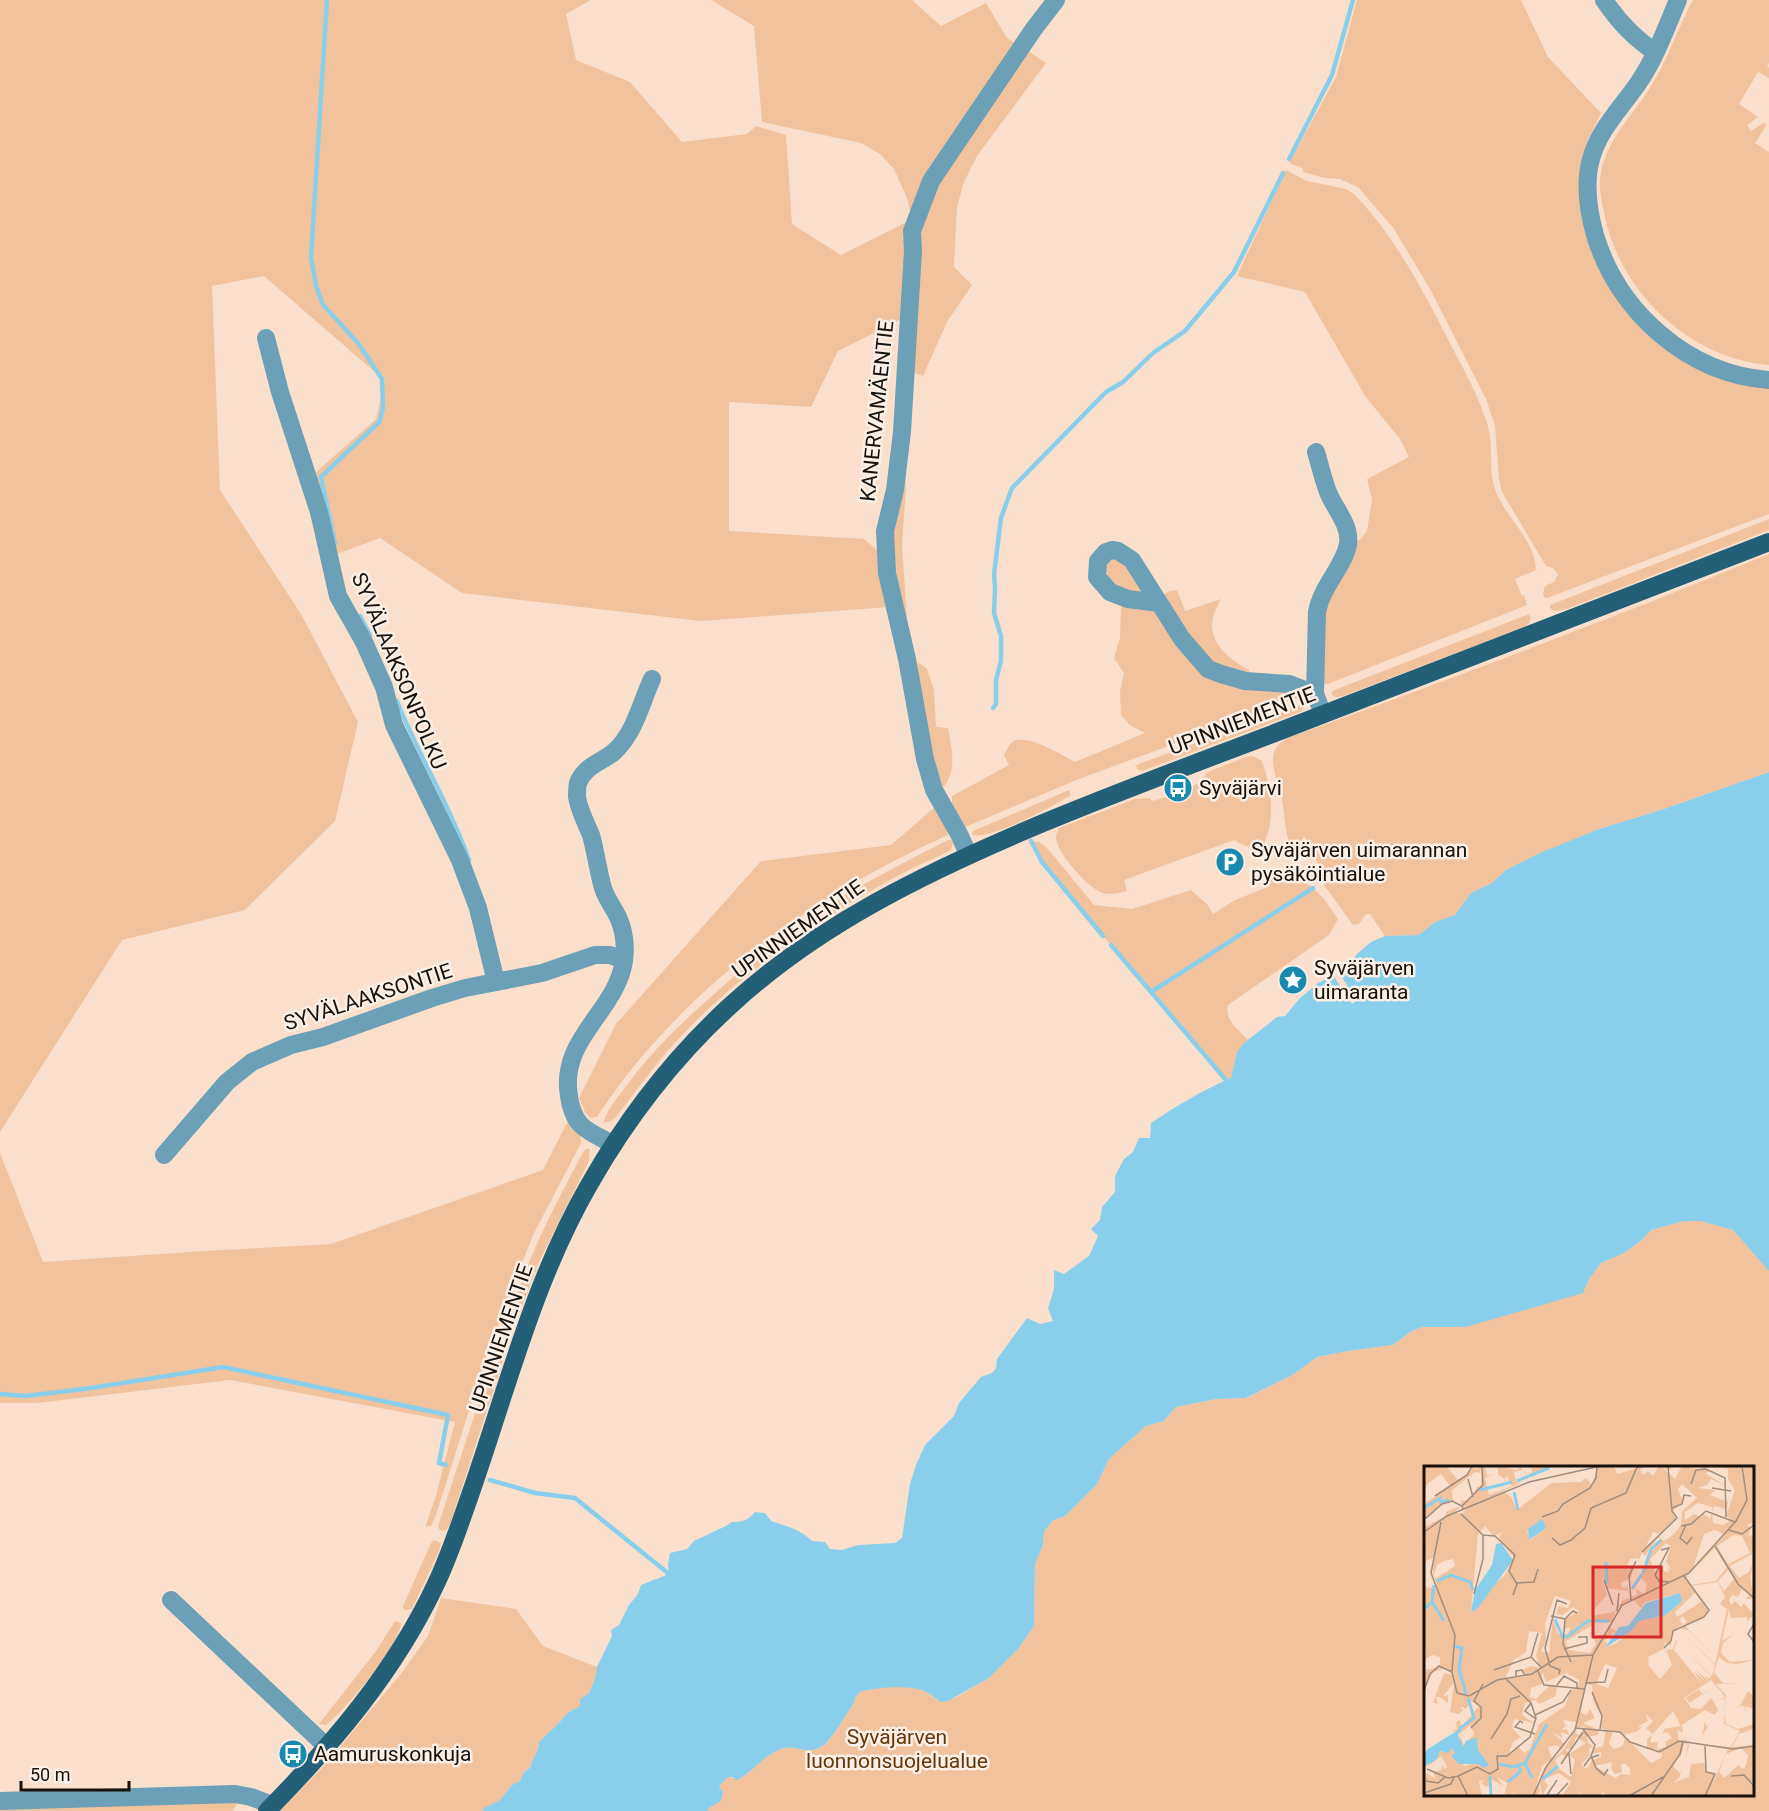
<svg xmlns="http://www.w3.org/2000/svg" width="1769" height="1811" viewBox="0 0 1769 1811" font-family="Roboto,sans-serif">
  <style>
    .green { fill: #f2c29d; fill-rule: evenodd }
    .water { fill: #89cfec }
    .pier { fill: #fae0cc }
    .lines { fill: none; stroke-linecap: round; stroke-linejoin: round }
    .stream { stroke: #89cfec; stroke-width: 4.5 }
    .minor { stroke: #6ca0b6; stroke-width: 18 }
    .major { stroke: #236077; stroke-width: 18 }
    .labels { text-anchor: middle; stroke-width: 5; stroke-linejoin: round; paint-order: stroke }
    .street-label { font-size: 21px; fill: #19100a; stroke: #fbf0e8 }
    .poi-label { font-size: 21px; fill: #19100a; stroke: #fbf0e8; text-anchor: start }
    .park-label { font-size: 21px; fill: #653503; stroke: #fbf0e8 }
    .inset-river { fill: none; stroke: #89cfec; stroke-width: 3 }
    .inset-road { fill: none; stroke: #a08d7e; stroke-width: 1.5 }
    .view { fill: #d62828; fill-opacity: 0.15; stroke: #d62828; stroke-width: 3 }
    .inset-edge { fill: none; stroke: #19100a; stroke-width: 3 }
  </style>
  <rect width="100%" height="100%" fill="#fae0cc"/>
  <g class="green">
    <path d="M0,0H591L566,14L576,60L630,82L682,142L747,134L756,126L786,135L792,224L841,255L905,223L909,254L906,317L838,351L811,407L729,402V531L864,539L877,550L889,607L701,621L462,593L380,538L331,556L314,474L376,419L385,381L264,276L212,286L220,490L301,614L358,722L335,821L245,910L122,940L0,1132Z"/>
    <path d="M711,0H912L941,26L986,3L1007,38L1018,45L912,219L907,198L894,169L880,154L861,143L762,122L754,26Z"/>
    <path d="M1357,0H1521L1548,57L1601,113L1587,142L1581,165L1612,291L1643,330L1678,357L1769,385V514L1547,598L1544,597L1543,593L1545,586L1554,582L1558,574L1553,568L1546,566L1502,492L1499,479L1495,426L1486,399L1430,289L1394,229L1359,188L1340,179L1325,178L1303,172L1302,168L1289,163L1336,77Z"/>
    <path d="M1693,0H1769V63L1767,66L1769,68V78L1758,72L1739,104L1758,117L1747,125L1751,131L1765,122L1766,126L1755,143L1769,152V365C1691,359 1621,293 1605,217C1602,203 1598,187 1601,172C1609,133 1641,108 1658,74C1671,50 1680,24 1693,0Z"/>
    <path d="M1025,49L1046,63L977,156L964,182L957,207L954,267L972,285L947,322L923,376L910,371L916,235L933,183Z"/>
    <path d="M1286,170L1307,181L1346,189L1354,194C1395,236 1423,291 1450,343C1464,370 1479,397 1488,426C1494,447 1488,469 1495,489C1505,518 1535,539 1536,570L1515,579L1522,596L1524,595L1527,605L1328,684H1325L1322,682L1319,612L1350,543L1360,540L1367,531L1372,499L1367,479L1409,457L1400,439L1365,396L1305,292L1237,276Z"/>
    <path d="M903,442L906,490L902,545L907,617L897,608L890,571Z"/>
    <path d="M1769,519V530L1564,610L1554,611L1550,608V605Z"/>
    <path d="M1769,554V772L1664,809L1599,829L1506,870L1492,883L1471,893L1455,915L1435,922L1419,935L1385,936L1370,914H1366L1359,924L1353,925L1319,878L1320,868L1304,836C1301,843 1304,844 1295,849L1291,847C1284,832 1285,816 1282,800C1280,786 1270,768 1274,753C1276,744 1283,741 1290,737C1451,679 1611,619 1769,554Z"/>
    <path d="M1115,558L1122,561L1145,593C1124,589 1113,590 1104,567L1107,561Z"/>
    <path d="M1177,590L1185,611L1221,599C1218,605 1215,611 1213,617C1207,642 1230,660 1249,670V674L1214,665L1197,651L1164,599L1165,594L1170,591Z"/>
    <path d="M1121,605L1154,609L1202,670L1272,687L1300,697L1074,781L965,827L960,826L952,811V796L1009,765L1004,755C1006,751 1009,745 1012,742C1025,732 1062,755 1075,762L1145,733L1130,725L1121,715L1120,691L1124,673L1114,658L1120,638Z"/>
    <path d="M1529,614L1531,618L1529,623L1524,627L1343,696L1336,697L1332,695V691Z"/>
    <path d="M919,663L927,669L934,690L936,727L948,728C952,751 957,767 944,787L938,783L915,667Z"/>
    <path d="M1303,704L1304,708L1300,712L1142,771L1137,769L1136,765Z"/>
    <path d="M1253,756L1262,761C1271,787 1276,818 1264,844C1251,849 1246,847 1234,840L1124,880L1127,891C1119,893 1111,895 1103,893C1089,890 1055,851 1056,837C1056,833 1058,831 1059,828L1135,799L1150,798L1152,801L1166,797L1197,784L1208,772L1246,757Z"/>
    <path d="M1069,790L1071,795C1054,806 990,840 972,835L973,831Z"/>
    <path d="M936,806L946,824L948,835C810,897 681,989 597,1117L591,1118L585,1112L579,1098L616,1024L761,861L891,845Z"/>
    <path d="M948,840H951L953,843L951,850C936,858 920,864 905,872C826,914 750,966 687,1030C661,1056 639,1087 617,1116L611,1121L603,1123C608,1107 623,1091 633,1077C653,1051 677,1027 702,1005C742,968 785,932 832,903C869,880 909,860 948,840Z"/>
    <path d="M1031,841L1039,842L1048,849L1094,905L1132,909L1191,890L1207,904L1213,914L1235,900L1263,889L1271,879L1280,876H1289L1298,877L1313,888L1324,899L1338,919L1329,935L1228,1005C1224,1020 1239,1030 1248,1040L1237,1052L1232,1078L1226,1080L1103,936L1042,862Z"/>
    <path d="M569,1119L580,1132L581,1143L533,1235L487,1354L435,1518L431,1526L425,1527L435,1499L455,1422L230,1380L37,1403H0V1153L43,1262L204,1251L331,1244L543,1170Z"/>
    <path d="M586,1149H590L589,1161L538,1264L514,1327L450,1524L446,1530L442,1531L439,1529L438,1526C467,1438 495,1349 529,1263C544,1225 564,1189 583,1152Z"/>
    <path d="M1684,1221H1700L1733,1230L1769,1270V1811H708L709,1808L720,1801L723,1792L719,1786L728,1777L739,1779C754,1771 764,1755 781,1749C797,1744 810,1758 826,1743C834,1735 847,1714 853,1704C855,1699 856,1695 860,1692C878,1686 906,1684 924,1691C930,1693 934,1699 940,1702L955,1698L989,1678L1019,1648L1034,1626L1035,1564L1043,1545L1044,1532L1052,1521L1065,1516L1097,1484L1109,1459L1146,1426L1164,1421L1176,1407L1216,1399L1247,1398L1294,1374L1317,1357L1348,1351L1393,1345L1410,1332L1422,1327H1466L1589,1279L1601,1263L1624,1253L1643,1239L1651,1230ZM1426,1468H1752V1794H1426Z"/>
    <path d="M434,1540L441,1543L439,1551L412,1609L404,1610L403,1606L431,1543Z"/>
    <path d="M441,1598L516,1609L543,1646L597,1667L595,1679L589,1693L580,1706L567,1713L560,1722L539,1742C539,1752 532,1758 530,1768L524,1772L520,1781L512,1785L499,1801L485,1808L483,1811H280L323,1767L401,1674L428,1636Z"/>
    <path d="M395,1621L401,1623C399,1647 346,1709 326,1725L319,1724L376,1651Z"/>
    <path d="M81,1803H238L232,1811H0V1805Z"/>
  </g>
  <path class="water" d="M1769,772V1271L1733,1230L1700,1221H1684L1651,1230L1643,1239L1624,1253L1601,1263L1589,1279L1583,1293L1466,1327H1422L1410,1332L1393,1345L1348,1351L1317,1357L1294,1374L1246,1398L1216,1399L1176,1407L1164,1421L1146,1426L1109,1459L1097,1484L1065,1516L1052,1521L1044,1532L1043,1545L1035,1564L1034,1626L1019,1648L989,1678L948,1701L940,1702C936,1699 932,1695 928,1693C915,1684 875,1687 860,1692C856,1695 855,1699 853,1704C847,1714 834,1735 826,1743C810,1758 798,1744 781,1749C764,1755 754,1771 739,1779L736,1780L733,1777H728L719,1786L723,1792L721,1801L709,1808L708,1811H483L484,1808L499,1801L512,1785L520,1781L524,1772L530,1768C532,1758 539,1752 539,1742L560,1722L567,1713L580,1706V1699L589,1693L595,1679L597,1667L612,1636L611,1630L619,1625L629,1605L638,1594L641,1585L669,1574L668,1565L670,1553L687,1549L694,1541L726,1526L732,1522C743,1522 748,1520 755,1512L765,1513L771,1521C786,1526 800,1529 812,1541L825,1542L830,1549L842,1550L858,1545L895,1543L902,1538L910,1484L916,1465L925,1445L954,1416L959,1403L981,1377L992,1373L996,1368L997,1359L1027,1318L1040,1324L1053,1321L1048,1308L1054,1289V1270L1064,1274L1089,1256L1098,1236L1091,1229L1100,1220L1102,1207L1115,1192V1176L1124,1159L1133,1152L1139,1138H1150L1151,1123C1176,1106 1203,1090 1231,1078L1237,1052L1244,1043L1277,1017L1285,1016L1299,999L1318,983L1343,971L1357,954L1371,942L1385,936L1419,935L1435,922L1455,915L1471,893L1492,883L1506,870L1540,853L1599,829L1664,809Z"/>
  <path class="pier" d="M1337,970L1357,1000L1352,1004L1331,972Z"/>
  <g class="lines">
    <g class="stream">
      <path d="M327,0L311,257L316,286L323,305L358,343L382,379L383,407L380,421L321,477L335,544"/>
      <path d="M1289,159L1332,75L1353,0"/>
      <path d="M360,616L370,635"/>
      <path d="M397,701C418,755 450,805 469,860"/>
      <path d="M993,708L996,704V680L1001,661V636L994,613L995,588L994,574L1001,518L1012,488L1106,392L1123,382L1153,353L1185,331L1234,272L1283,173"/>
      <path d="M1031,841L1042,862L1103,936"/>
      <path d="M1111,945L1226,1080"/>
      <path d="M1151,992L1313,888"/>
      <path d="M0,1394L26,1396L91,1388L223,1367L448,1415L439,1463L446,1465"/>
      <path d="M490,1480L535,1493L575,1498L669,1574"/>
    </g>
    <g class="minor">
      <path d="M1604,0C1618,21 1634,38 1655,52"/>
      <path d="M1678,0C1666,28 1656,57 1639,82C1622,107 1599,129 1591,159C1584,184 1588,210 1595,235C1618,312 1688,374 1769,380"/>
      <path d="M266,338L280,392L319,512L338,596L364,642L384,687L394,725L460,860L478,908L496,982"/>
      <path d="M1316,452C1320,465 1323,479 1328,492C1334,508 1351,525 1348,544C1344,567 1322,585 1317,612L1315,694L1319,704"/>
      <path d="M1159,603L1128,599L1110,592L1097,577L1098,561L1106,552L1112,550L1118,551L1132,560L1182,639L1208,669L1221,674L1245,681L1289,684L1315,694"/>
      <path d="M968,854L959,834L934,790L925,759L907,659L887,573L885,531L895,490L902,432L913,251L912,231L931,181L1033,30L1056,0"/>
      <path d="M612,1144C602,1138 589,1133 581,1125C574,1118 570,1105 569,1096C559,1039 616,1012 624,961C626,946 624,930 618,917C613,907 606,898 603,888C598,871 596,853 591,835C586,823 579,810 577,797C577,793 577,787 578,783C585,765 603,762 615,751C635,732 641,703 652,679"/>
      <path d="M164,1155L227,1082L252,1062L291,1045L323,1037L432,998L465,988L542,973L595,955H610L624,960"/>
      <path d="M171,1600L327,1747"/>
      <path d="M0,1801L235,1794L251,1797L272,1805"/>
    </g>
    <path class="major" d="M267,1811C333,1744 395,1671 435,1586C449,1557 459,1527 469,1498C506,1393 533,1282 589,1185C627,1118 673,1058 731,1005C819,924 927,872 1036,826C1117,792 1199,762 1280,731C1443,668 1606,605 1769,542"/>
  </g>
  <defs>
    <g id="bus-disc" transform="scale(1.5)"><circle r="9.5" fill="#188aaf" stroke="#fbf0e8"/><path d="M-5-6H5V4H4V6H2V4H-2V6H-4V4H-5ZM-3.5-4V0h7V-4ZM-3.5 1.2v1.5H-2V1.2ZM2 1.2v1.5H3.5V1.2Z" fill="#fff"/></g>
    <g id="parking-disc" transform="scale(1.5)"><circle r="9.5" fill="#188aaf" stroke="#fbf0e8"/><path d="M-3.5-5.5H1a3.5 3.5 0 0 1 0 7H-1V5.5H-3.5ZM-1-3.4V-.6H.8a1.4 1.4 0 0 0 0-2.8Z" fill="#fff"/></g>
    <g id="sight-disc" transform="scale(1.5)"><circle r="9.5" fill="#188aaf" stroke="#fbf0e8"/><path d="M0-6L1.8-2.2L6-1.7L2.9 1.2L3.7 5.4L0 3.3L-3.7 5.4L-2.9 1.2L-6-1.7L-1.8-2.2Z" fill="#fff"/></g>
  </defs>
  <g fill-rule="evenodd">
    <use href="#bus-disc" x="1178" y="788"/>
    <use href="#parking-disc" x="1230" y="862"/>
    <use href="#sight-disc" x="1293" y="980"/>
    <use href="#bus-disc" x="293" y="1754"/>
  </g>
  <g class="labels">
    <g class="street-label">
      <text transform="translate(877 411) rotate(-84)" y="7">KANERVAMÄENTIE</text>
      <text transform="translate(399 671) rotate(67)" y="7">SYVÄLAAKSONPOLKU</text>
      <text transform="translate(1242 721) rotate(-21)" y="7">UPINNIEMENTIE</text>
      <text transform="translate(798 929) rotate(-35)" y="7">UPINNIEMENTIE</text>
      <text transform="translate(368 997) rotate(-18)" y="7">SYVÄLAAKSONTIE</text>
      <text transform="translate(501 1338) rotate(-71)" y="7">UPINNIEMENTIE</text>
    </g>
    <g class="poi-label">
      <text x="1199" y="795">Syväjärvi</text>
      <text x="1251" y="857">Syväjärven uimarannan<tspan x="1251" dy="24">pysäköintialue</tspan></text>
      <text x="1314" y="975">Syväjärven<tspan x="1314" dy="24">uimaranta</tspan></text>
      <text x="314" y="1761">Aamuruskonkuja</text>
    </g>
    <g class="park-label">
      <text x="897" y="1744">Syväjärven<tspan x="897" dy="24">luonnonsuojelualue</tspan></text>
    </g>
  </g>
  <g transform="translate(1424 1466)">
    <rect width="330" height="330" fill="#fae0cc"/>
    <path d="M0,0L23,1L34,14L43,9L48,0L51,3L61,0L63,10L72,7L61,12L65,29L88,20L83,10L81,13L74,9V0L93,4L97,0L98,4L90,6L92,15L101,10L99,0L102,10L108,7L107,0H131L109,7L110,13L108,8L92,16L97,17L72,28L80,26L87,31L93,44L127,17L157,16L162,12L168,19L173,1L190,0L193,8L221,0L216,4L219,9L224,5L229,10L235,0H246L247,4L239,2L251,13L258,0L276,4L281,0L285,6L281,7L302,20L287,13L283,19L274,22L291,24L286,29L304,36L303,43L290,40L289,46L288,41L274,37L261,46V54L270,48L278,51V47L286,53L288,47L289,57L299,59L308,54L302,50L311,24L304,13V3L289,0H317L320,9L319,0H330V56L323,59L327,62L325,70L330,68V87L306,100L315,112L325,106L330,95L326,111L330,133H322L325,129L318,123L314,131L308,129L305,134L307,139L311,135L317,141L320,137L330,149L323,155V151L307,152L305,143L298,175L310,168L299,177L297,187L306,196L330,194L314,198L303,197L295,191L290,206L299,217H317L292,218L302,229L301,241L316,240L324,225L329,229L330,243L321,240L322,247L320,240L301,241L300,247L302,258L314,263L330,258L329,263L315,268L308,281L330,279L329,330H309V326L308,330H256L257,326L254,330H183L179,326L176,330H156V326L153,330H138L147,316L135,307L122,312L129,304L119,313L124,319L118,330L117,321L115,318L123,300L139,284L151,265L154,269L159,267L161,260L152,262L154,250L152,256L139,254L142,260L137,264L143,263L145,269L137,266L138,272L129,266L141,279L137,284L133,279L124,281L128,293L118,300L112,321L115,320L116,326L111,330H91L90,325L89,330H80L83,317L73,311L79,320L67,313V319L62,321L57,317L61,314L55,315L58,330H0L2,307L12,313L9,306L17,304L19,298L20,303L23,301L17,290L4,300L18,284L25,286L29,280L39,293L37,296L34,290L28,289L27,290L41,300L55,295L60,298L51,287L50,278L44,277L39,282L36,275V269L40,280L50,268L46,259L37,267L28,265L33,263L32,256L35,254L38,260L55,240L47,235L42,243L36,240L39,244L35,248L26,246L30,217L19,230L24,229V237L15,231H12L14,238L9,236L20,207L28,209L22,202L9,206L0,224V204L16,201V191L8,189L0,194V121L8,122L13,118L11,113L31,100L29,93L20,95L13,99L9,111V92L0,96V67L3,64L0,66V61L20,51L23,45L37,40L30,47H38L45,41L39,42L36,35L46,34L53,21L57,20V2L56,7L51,6L28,24L29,35L17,38L2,51L0,38L26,20L17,8L3,18L0,28ZM258,18L273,32L258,45L257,59L249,69L240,75L234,70L222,80L229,66L235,68L252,54L248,46L259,36L254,23ZM118,53L122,62L106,74L103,65ZM61,60L69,70L80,66L75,70L77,76L90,92L80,110L66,121L54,142L47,146L54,68ZM291,64L301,69L269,102L280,68ZM310,69L318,70L326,87L304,98L293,80ZM234,71L237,74L227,84L217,112L223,118L221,128L212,123L213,129L206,131L205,126L206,132L199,134L190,146L171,149L169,145L183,129L178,112L184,116L182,122L204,125V118L203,122L198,121L197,117L207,112L210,103L203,100L206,93L215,92L214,97L218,86L221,90ZM242,77L247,80L242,96L248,105L243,101L245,106L240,105L238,97L231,106L226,93ZM291,82L303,101L292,115L266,119L262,111ZM305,103L311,112L300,125L294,115ZM294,116L301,131L296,138L303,143L291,198L257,165L291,199L288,210L252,174L249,183L242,184L248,199L236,213L225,200L224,191L240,183L241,176L247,180L248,166L259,158L255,154L259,150L263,156L260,158L257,163L264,164L292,192L260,159L278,153L284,143L267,120ZM256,127L258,135L242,149L215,155L193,177L181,182L184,178L180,175L192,165L186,162L192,144L200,137L216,130L209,133L217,142L221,136ZM271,127L277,136L253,151L251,146ZM131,130L147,135L144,142L135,140L132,148L139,149L149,141L155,145L141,153V163L146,161L144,168H134L129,151L125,187L117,185L122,176L121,157ZM168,155L187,156L183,168L168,170L172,177L166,187L144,184L142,175L169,159ZM105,165L118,167L112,189L116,202L107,200L98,204L103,210L81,213L90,193L95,191L99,195L96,190L102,186ZM253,175L287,210L286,213L281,209L285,215L272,204L282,216L270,205L278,218L250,184ZM181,198L193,202L184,222L172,218ZM118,206L122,216L142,207L155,214L154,223L147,224L141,240L115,258L106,283L100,287L95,281L84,290L89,276L97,271L88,262L90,253L110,257L98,249L101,237L111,234L115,238L132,230L133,219L125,220L112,233L106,231L107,222L118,218ZM287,214L292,220L278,228L275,223L262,232L265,237L292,220L296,224L271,240L296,224L301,231L290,236L287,232L277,243L267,242L260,232ZM162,218L168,219L169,235L178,251L177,262L182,264L179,280L171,282L167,288L177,286V291L168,294L163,303L157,299L166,289L165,282L170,281L164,277L163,271L174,269L175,264L159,257L171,252L166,243L162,249L157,246ZM301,232L300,258L316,265L307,281L273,278L263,275L259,268L262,274L255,275L253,263L259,267L258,259L281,244L291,249L283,261L281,255L278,270L294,244L290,236ZM249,245L257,260L240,263L239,268L243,266L248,272L241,276L242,281L233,283L234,276H226L228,269L223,273V283H232L238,288L237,292L227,297L201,271L199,280L190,283L185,278L189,265L200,269L214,265L218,261H213L224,255L222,248L229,255L222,263L229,268ZM152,271L162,277L145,288L151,294L147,311L134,302L131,294L138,288L142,291L145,287L141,283H148ZM264,276L304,283L289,316L291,307L283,306L280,297L267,298L265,311L249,317L255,312L261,294L256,307L249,300L258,288L260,277L264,279L263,282L261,293L265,280ZM317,282L324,289L322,300L319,303L314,299L300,312L295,306L302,288ZM188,296L187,303L191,308L198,306L197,299L200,297L206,302V309L197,308L191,312L171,300Z" fill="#f2c29d" fill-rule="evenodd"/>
    <path d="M118,53L122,62L105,74L104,63ZM77,77L89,94L54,142L47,146L51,124L68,99L72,78ZM256,127L258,135L242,149L215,155L207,165L181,182L195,161L204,160L222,137ZM39,261L34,269L39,281L42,275L53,271L54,284L65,299L60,302L54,298H35L27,290L31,287L28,282L25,287L16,285L13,293L0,301V288L4,283Z" fill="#89cfec"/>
    <path class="inset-river" d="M93,15L125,2M56,24L88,16M90,26L94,44M0,42L16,32L17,36L25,34M182,96L183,118M219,107L227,83L237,74M13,115L27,109L46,116L49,124M208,123L218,108M8,136L20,155M0,143L8,136L10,119M131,153L139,172M141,172L164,155H185M30,180L38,182L35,203L42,228M35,263L50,252L44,232M75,298L90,301L101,297M66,310L67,330M108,312L101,297L123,258M119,313L134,300M84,316L96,306V301"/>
    <path class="inset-road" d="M44,13L49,31M267,18L272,4L282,3L301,12L302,51M288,22L307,25M11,30L43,9L48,0M248,42L258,38L260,29L267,30M39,43L38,40L59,19L58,0M37,48L59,69V93L50,128M0,49L2,52L18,38L28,35L38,40M118,51L134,45L139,38L166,22L172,12L173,0M17,56L7,107L31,169L28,205M262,59L256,72L263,78L268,71M257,60L267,58L282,45L311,56M305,64L318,68L330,59M0,66L23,50L105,16L177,0M59,69L71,70L91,89L85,105L93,118L89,129M128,72L136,79L147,74L161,62L167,42L202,27L213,1L219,0M291,80L314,118L330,132M237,84L245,82L231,109L235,115L245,116M218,86L253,52L248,45L244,0M180,114L189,139M92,117L110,116L114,103M207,134L205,110L212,95M193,145L195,127M127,150L141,153L149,145L153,147M141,153L139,178L147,196M330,158L324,168L330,176M240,182L247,175L249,165L280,151L285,144L260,110M140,183L163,177V171H154M169,189L198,139L265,107L312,55L323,34L318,0M107,191L114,167M70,204L107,191L118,202M114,205L120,219L160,223M135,208L136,204L126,200L121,182L133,134L143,138M92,211V205L98,204L101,210M161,217L181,216L184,203M133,219L140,210L153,217V223M0,225L6,208L15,200L28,206L33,227L45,230L73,214L108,208L134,191L169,189M168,226L178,250L176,263M107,237L101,245L112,253M111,249L139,236L147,224M99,257L96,255L91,261L111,268M47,262L57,252V241L50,235L59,218M151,262L196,266L206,276L235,286L255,275L309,283L330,280M158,262L171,279L167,290L172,302L180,309L184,303M67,273L83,248L87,233L96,230M145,288L147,308M137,298L159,266M160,300L166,292L175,289M3,303L24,312L34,310L44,330M34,310L53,301L66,308L74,303L73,290H83L106,271L112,252L107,237L81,212M307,310L320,309L330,320M2,315L14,317L21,311M0,327L27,318L30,311M123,329L133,314M109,330L122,301L151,264L169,189M121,330L133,329L144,317M205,330L239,311M227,330L256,288L259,275M281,330L291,308L282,306L281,280"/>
    <path class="view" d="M169,101H237V171H169Z"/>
    <rect width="330" height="330" class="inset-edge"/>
  </g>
  <path d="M21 1781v9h108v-9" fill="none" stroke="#19100a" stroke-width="3"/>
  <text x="30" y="1781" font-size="18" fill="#19100a" stroke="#fbf0e8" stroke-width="4.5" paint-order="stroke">50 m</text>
</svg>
